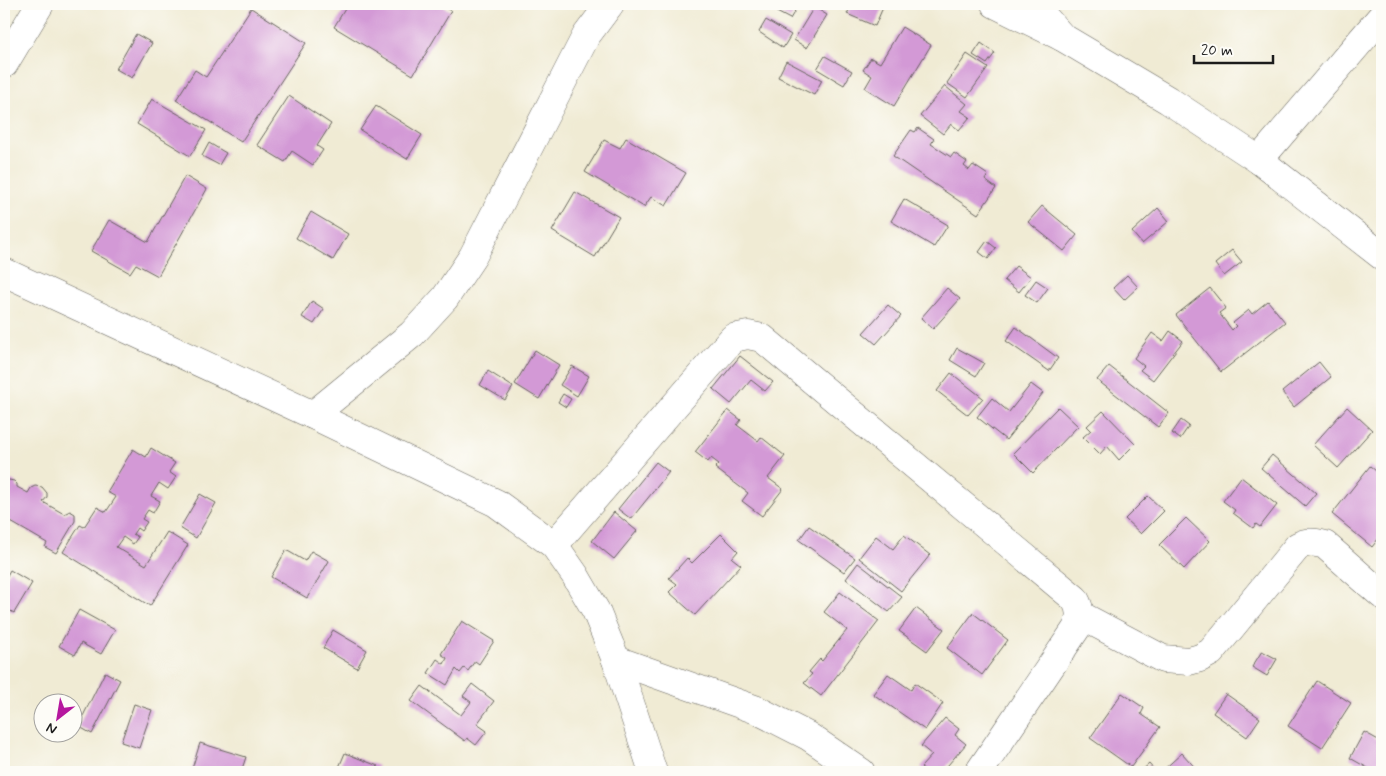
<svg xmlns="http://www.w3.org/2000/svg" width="1386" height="776" viewBox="0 0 1386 776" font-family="Mynerve,sans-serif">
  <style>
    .building { fill: #d399d6 }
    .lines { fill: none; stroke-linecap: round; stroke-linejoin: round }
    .street-casing { stroke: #66645c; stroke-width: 29 }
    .secondary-casing { stroke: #66645c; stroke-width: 29 }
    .street { stroke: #fff; stroke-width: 28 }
    .secondary { stroke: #fff; stroke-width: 28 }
  </style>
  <rect width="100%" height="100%" fill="#fdfcf7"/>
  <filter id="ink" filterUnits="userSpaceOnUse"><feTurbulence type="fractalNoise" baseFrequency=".02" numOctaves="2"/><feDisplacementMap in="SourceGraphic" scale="10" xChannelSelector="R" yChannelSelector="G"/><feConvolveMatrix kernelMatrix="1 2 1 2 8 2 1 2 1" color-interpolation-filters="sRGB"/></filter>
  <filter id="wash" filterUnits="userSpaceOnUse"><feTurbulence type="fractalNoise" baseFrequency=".0096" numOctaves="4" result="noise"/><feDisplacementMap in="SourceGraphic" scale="20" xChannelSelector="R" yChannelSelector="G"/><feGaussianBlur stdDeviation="1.12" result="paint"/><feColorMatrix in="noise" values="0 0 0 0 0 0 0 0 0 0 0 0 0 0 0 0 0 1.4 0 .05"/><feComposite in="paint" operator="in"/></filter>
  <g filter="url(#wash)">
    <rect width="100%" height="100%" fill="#f0ebd4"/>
    <g id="blocks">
      <g class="building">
        <path d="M348,4H439L451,11L413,75L334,27Z"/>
        <path d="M777,4H799L790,19L773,10Z"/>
        <path d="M852,4H880L884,5L875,26L847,14Z"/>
        <path d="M814,7L827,15L807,48L794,40Z"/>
        <path d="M251,8L306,43L241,142L176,100L195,70L206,77Z"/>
        <path d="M766,20L791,35L783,48L759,32Z"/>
        <path d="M902,27L931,45L894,106L865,88L872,76L863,70L871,58L880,63Z"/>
        <path d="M136,34L152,43L132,78L116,69Z"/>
        <path d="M981,43L995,53L987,64L973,55Z"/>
        <path d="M967,54L988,68L967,97L947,83Z"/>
        <path d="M825,56L852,71L844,85L817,69Z"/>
        <path d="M786,61L822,80L814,95L778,77Z"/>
        <path d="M945,86L967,104L961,111L970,117L959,130L951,124L943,134L920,116Z"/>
        <path d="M289,96L331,124L317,146L323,150L313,165L292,151L285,162L257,145Z"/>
        <path d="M152,99L206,130L190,156L137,124Z"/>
        <path d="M376,106L422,135L407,159L360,130Z"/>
        <path d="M918,128L934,139L931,144L951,157L954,153L967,162L964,166L969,170L973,165L988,175L985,180L996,188L978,214L893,156L911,130L915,132Z"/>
        <path d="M626,138L686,173L666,206L651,197L644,207L585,172L604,140L620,148Z"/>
        <path d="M209,143L226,153L219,165L202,156Z"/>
        <path d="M185,176L207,189L158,276L136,264L130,273L91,251L109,220L148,242Z"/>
        <path d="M575,192L619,217L595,257L552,231Z"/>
        <path d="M904,199L948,225L934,247L891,221Z"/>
        <path d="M1042,206L1077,235L1064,251L1028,222Z"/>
        <path d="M1158,208L1169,221L1142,244L1132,232Z"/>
        <path d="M311,212L348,234L333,260L296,238Z"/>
        <path d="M987,241L996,248L988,259L979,252Z"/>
        <path d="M1232,250L1242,262L1224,276L1215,264Z"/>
        <path d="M1016,266L1031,277L1019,292L1004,280Z"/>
        <path d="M1127,275L1138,287L1124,300L1113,288Z"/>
        <path d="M1036,280L1048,288L1037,303L1025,295Z"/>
        <path d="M947,288L960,299L933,329L921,318Z"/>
        <path d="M1210,288L1226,308L1219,313L1232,330L1236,326L1233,323L1249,310L1252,314L1268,301L1285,322L1221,372L1176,315Z"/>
        <path d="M312,301L324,309L314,324L302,317Z"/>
        <path d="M888,305L901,316L876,344L863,333Z"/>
        <path d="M1016,327L1058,358L1049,371L1006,341Z"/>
        <path d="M1170,331L1183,341L1153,380L1140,370L1144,366L1134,358L1152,333L1163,341Z"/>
        <path d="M957,348L984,363L976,376L950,360Z"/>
        <path d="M535,350L559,365L539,399L515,384Z"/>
        <path d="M740,356L773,382L765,391L751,380L731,404L713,389Z"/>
        <path d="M1319,362L1331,377L1294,407L1282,392Z"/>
        <path d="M572,366L589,376L577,396L560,385Z"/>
        <path d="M1109,366L1169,413L1158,427L1097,380Z"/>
        <path d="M488,371L513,387L505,400L480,385Z"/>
        <path d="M951,373L983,398L968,415L937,391Z"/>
        <path d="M1031,384L1043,393L1006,440L977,417L992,398L1009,412Z"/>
        <path d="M563,394L571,399L566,407L558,402Z"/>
        <path d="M1058,407L1078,426L1033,473L1013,453Z"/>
        <path d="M1347,407L1372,430L1338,468L1313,445Z"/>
        <path d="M728,410L741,420L737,425L758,441L761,437L785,456L768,478L783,489L762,516L742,501L748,493L715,468L719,464L711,458L708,462L695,452Z"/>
        <path d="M1103,411L1135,444L1119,460L1107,446L1100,454L1083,437L1091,430L1087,426Z"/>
        <path d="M1181,420L1189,426L1180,439L1172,433Z"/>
        <path d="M151,448L175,463L169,472L176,477L168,489L159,483L151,496L160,501L153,513L148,510L142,519L147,522L141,531L137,528L133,534L138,537L133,544L123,537L116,547L146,565L167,532L188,545L150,606L63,552L80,525L84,527L97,507L106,512L116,497L107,492L133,449L146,457Z"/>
        <path d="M1272,455L1316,493L1305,506L1261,468Z"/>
        <path d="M656,462L669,472L631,519L618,509Z"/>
        <path d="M1370,466L1382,476V534L1372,547L1332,514Z"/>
        <path d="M1241,477L1277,505L1260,527L1256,524L1253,528L1233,513L1235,510L1223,501Z"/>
        <path d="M4,479L7,481L9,480L14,481L17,484V487L28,493L31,488L35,486L42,487L47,493V497L43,502L64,514L70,511L75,514V521L56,553L45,547L47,543L4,518Z"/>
        <path d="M200,494L216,503L196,538L180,528Z"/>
        <path d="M1148,496L1164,511L1141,534L1125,519Z"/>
        <path d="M614,512L637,531L614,559L592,541Z"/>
        <path d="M1186,518L1210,541L1184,569L1159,545Z"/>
        <path d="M809,526L855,558L844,572L799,540Z"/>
        <path d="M721,534L738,551L732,558L741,565L695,615L669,592L677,584L669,578L687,558L692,563Z"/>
        <path d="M904,535L930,555L901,591L859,558L876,536L893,549Z"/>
        <path d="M286,550L305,561L311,551L329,561L307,598L271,577Z"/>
        <path d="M858,563L902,597L889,612L846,579Z"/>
        <path d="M10,570L32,583L14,613L4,607V581Z"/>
        <path d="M840,592L879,621L821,696L804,683L812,674L809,672L820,659L822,661L847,630L824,612Z"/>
        <path d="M916,608L944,629L927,651L899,631Z"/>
        <path d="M79,610L115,630L101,654L81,643L75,655L59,646Z"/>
        <path d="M973,613L1008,640L982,675L947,648Z"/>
        <path d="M462,621L494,641L479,664L475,661L468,671L464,668L460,673L456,669L447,685L428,673L437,659L444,664L447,658L441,654Z"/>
        <path d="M333,630L367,650L357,668L323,648Z"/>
        <path d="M1262,651L1277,659L1267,676L1252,667Z"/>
        <path d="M105,672L120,680L92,734L78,726Z"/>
        <path d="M888,674L911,690L915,683L943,703L925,730L873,694Z"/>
        <path d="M1317,681L1351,703L1322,748L1288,726Z"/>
        <path d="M472,684L494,701L477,724L487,731L476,745L467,738L465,741L411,701L422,686L461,715L471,702L463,696Z"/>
        <path d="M1122,693L1144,708L1141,714L1160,727L1131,767L1090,738Z"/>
        <path d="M1226,694L1260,718L1247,737L1213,713Z"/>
        <path d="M134,704L152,710L139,748L121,742Z"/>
        <path d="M945,718L959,729L955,735L966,744L942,772H927L921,767L932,755L921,746Z"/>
        <path d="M1364,732L1382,742V766L1379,772H1375L1350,758Z"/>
        <path d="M200,743L246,757L241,772H191Z"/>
        <path d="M345,753L378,766L375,772H337Z"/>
        <path d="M1182,753L1199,772H1161Z"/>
        <path d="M1149,764L1156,772H1140Z"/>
      </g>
    </g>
  </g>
  <g filter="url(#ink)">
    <use href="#blocks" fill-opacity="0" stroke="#66645c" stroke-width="1"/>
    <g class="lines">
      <g class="street-casing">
        <g id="street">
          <path d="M1033,4L1062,37"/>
          <path d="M4,64L40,4"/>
          <path d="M1259,160L1382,16"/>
          <path d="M313,415L412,334L445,298L473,256L586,36L610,4"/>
          <path d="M554,545L733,338L748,335L762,338L1075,599C1081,610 1081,618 1076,629L979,772"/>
          <path d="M1080,615L1163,659L1189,661L1200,658L1211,652L1298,546C1307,541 1315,542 1325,545L1382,595"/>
          <path d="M616,660L757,710L808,736L861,772"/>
        </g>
      </g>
      <g class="secondary-casing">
        <g id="secondary">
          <path d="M995,4L1062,37L1168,100L1259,160L1382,256"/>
          <path d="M4,272L313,415L496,503L554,545L575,575L596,611L616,660L653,772"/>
        </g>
      </g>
      <use href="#street" class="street"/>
      <use href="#secondary" class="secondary"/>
    </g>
  </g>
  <rect width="1386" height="776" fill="none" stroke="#fdfcf7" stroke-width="20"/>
  <g transform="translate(58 718) rotate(211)"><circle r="24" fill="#fdfcf7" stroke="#a3a29f"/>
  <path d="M0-4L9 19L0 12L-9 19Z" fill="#b5179e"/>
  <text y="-8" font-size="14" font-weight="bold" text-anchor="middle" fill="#1c1c1c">N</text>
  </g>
  <path d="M1194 55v8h79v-8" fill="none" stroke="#1c1c1c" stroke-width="2.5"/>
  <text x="1201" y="55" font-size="15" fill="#1c1c1c" stroke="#fdfcf7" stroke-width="4" paint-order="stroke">20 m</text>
</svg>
